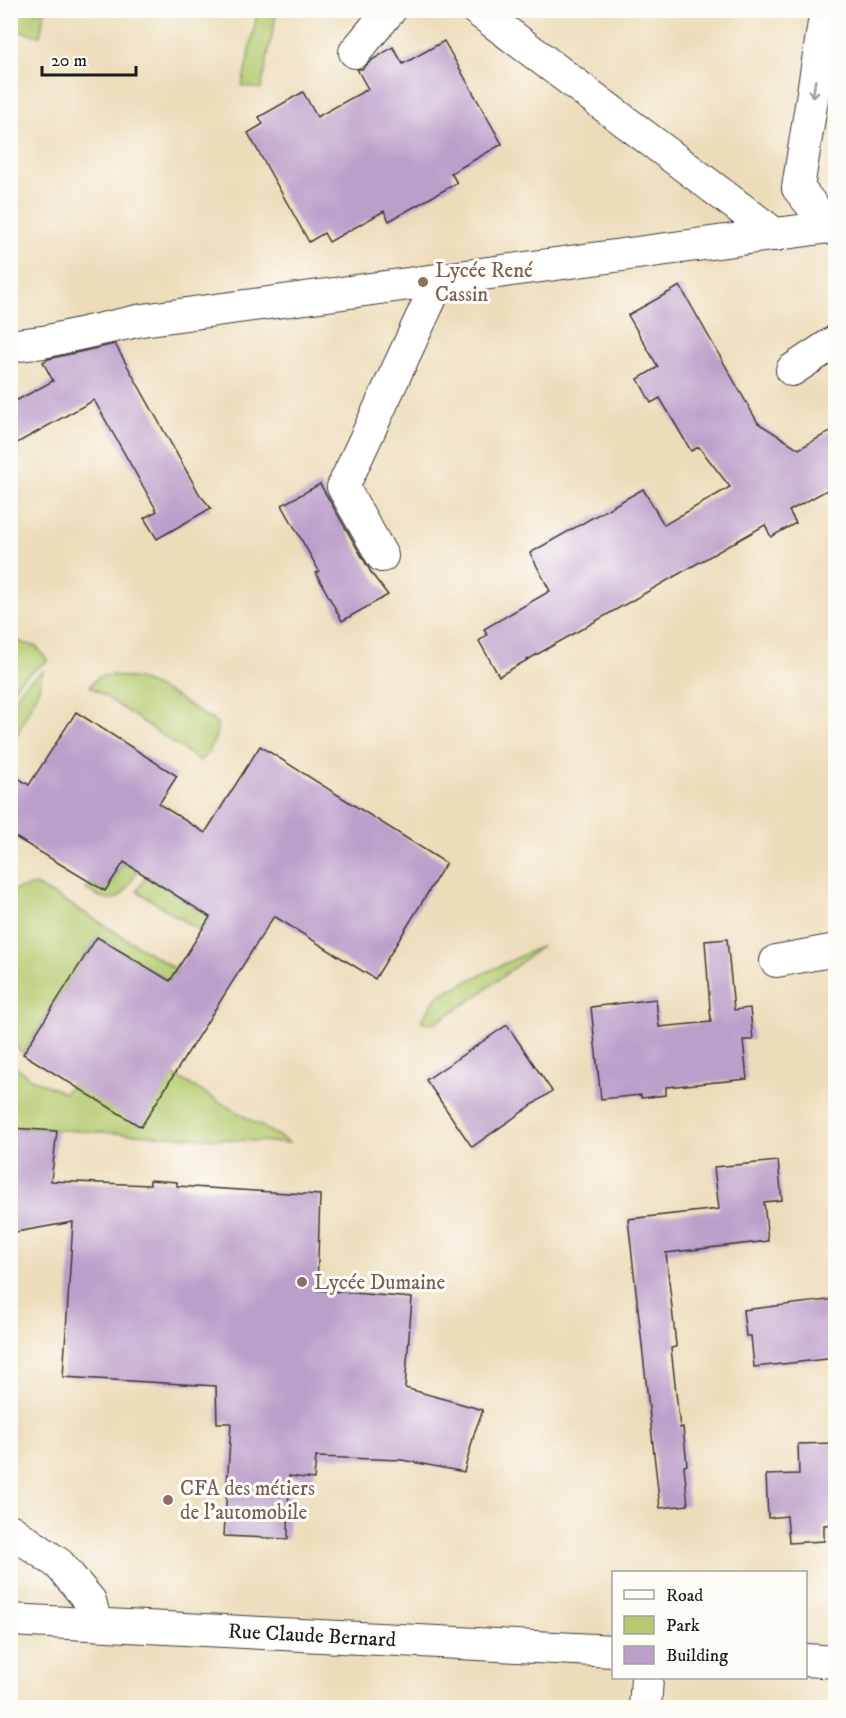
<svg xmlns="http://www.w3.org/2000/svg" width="846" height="1718" viewBox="0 0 846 1718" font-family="'IM FELL DW Pica',serif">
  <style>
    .green { fill: #b3ca6e; stroke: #687345; stroke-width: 1.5 }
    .building { fill: #bc9eca }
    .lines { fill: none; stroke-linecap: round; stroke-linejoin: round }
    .minor-casing { stroke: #3b3934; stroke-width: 34 }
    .minor { stroke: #fff; stroke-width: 32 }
    .oneway { stroke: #999 }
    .education-dot { fill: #8d6e63; stroke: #fdfcf7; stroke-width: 2 }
    .labels { text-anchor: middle; stroke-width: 6; stroke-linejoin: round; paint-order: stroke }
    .education-label { font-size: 21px; fill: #785e54; stroke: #fdfcf7; text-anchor: start }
    .street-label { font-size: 21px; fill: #1c1c1c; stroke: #fdfcf7 }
  </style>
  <rect width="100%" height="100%" fill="#fdfcf7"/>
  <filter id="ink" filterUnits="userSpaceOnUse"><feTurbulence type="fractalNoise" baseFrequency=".0167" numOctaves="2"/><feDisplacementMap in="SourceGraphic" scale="12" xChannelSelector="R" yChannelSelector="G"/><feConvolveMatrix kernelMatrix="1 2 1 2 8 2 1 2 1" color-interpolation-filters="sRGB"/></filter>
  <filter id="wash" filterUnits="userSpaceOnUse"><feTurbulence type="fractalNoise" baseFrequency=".008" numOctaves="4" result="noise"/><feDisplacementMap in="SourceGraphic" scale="24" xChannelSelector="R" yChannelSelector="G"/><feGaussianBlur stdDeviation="1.35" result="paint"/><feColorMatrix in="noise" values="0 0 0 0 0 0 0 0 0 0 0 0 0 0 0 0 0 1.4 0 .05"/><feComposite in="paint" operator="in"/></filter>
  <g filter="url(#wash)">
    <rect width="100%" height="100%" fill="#eddcb9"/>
    <g class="green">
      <path d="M258,10L277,11L261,89L242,86Z"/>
      <path d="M16,11H45L40,36L12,29Z"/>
      <path d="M11,639L37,647L48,661L22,678L11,691Z"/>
      <path d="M43,671L39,688L11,748V702L26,683Z"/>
      <path d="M112,675L138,679L171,694L217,723C217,740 211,750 200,761L90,686L98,677Z"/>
      <path d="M124,863L137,871C121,901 116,907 85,889L90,882L105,891Z"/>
      <path d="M146,876L210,917L201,932L137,891Z"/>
      <path d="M35,885L70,904L177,970L170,981L97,937L23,1054L11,1041L10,891Z"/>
      <path d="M542,946L477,996L434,1024L421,1021L438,995Z"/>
      <path d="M10,1062L28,1077L64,1093L72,1084L174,1075L290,1143L11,1127Z"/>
    </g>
    <g id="blocks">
      <g class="building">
        <path d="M444,41L502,144L451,173L457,183L389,221L384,211L329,242L324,233L309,242L248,133L263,124L259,117L303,92L317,117L368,89L357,69H362L372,60L393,47L403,64Z"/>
        <path d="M680,286L758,423L799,449L836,428V485L789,511L796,523L771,537L765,525L499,676L479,641L487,635L484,629L550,591L530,553L643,489L664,525L730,487L699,447L691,451L660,398L651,403L638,379L658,367L628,315Z"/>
        <path d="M115,344L200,495L211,508L157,539L144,518L157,511L94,400L10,447V404L53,381L43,362L48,359Z"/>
        <path d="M320,484L372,574L388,595L342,621L316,573L319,571L282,505Z"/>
        <path d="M76,712L177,776L159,804L205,833L260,746L446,863L375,979L274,916L141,1127L23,1054L97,937L170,981L210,917L124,862L105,891L10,834V773L29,785Z"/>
        <path d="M727,939L734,1010L750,1008L753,1040H743L747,1079L666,1087V1095L641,1098V1095L601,1099L591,1007L656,999L659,1027L711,1022L705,941Z"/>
        <path d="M507,1025L552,1091L472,1147L426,1080Z"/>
        <path d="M10,1128L57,1131L51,1181L150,1185V1180L177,1182V1186L320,1195L317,1290L412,1298L405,1388L483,1410L475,1431L464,1472L402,1460L316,1457L314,1479L289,1476L288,1539L224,1536L231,1423H217L216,1386L63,1377L73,1222L10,1233Z"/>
        <path d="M778,1161L782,1200L764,1202L768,1241L666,1253L676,1345V1347L671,1348L680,1428L683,1427L687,1465L684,1466L688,1505L660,1508L628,1219L719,1209L714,1167Z"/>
        <path d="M836,1299V1358L754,1367L751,1336H746L743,1310Z"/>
        <path d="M836,1443V1524L824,1525V1541L789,1543L787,1516L768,1518L766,1475L799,1474L798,1444Z"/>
      </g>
    </g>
  </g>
  <g filter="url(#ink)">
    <use href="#blocks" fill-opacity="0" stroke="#3b3934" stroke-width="1.5"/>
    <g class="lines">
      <g class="minor-casing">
        <g id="minor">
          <path d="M477,10L776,235"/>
          <path d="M826,10L798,188L829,227L836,230"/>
          <path d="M355,52L390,10"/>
          <path d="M10,346L43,342L142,320L829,227"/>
          <path d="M792,370L836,341"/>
          <path d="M382,556L343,487L439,280"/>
          <path d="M776,961L836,950"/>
          <path d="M10,1530L59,1564L90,1601L96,1624"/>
          <path d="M10,1620L614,1651"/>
          <path d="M806,1660L836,1662"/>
          <path d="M645,1708L647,1678"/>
        </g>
      </g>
      <use href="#minor" class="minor"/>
    </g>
    <defs><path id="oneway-shaft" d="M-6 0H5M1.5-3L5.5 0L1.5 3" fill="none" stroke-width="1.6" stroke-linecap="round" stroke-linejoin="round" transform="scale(1.5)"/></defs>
    <use class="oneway" href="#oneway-shaft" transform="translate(814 89) rotate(99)"/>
  </g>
  <g class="education-dot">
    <circle cx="423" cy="282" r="6"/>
    <circle cx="302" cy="1282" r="6"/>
    <circle cx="168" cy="1500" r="6"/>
  </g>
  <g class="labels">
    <g class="education-label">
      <text x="435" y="277">Lycée René<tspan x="435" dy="24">Cassin</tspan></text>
      <text x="314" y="1289">Lycée Dumaine</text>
      <text x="180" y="1495">CFA des métiers<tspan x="180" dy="24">de l'automobile</tspan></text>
    </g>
    <g class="street-label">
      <text transform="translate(312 1635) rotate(3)" y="7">Rue Claude Bernard</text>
    </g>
  </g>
  <rect width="846" height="1718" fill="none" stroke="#fdfcf7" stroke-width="36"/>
  <rect x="612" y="1571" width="195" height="108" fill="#fdfcf7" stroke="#a3a29f" stroke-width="1.5"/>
  <rect x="624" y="1590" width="30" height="9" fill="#ffffff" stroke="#a3a29f" stroke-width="1.5"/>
  <text x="666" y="1601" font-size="18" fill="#1c1c1c">Road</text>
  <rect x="624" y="1616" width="30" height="18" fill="#b3ca6e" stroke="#a3a29f" stroke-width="1.5"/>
  <text x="666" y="1631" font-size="18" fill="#1c1c1c">Park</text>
  <rect x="624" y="1646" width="30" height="18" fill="#bc9eca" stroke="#a3a29f" stroke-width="1.5"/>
  <text x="666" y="1661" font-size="18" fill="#1c1c1c">Building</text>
  <path d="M42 66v9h94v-9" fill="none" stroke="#1c1c1c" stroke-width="3"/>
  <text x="51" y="66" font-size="18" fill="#1c1c1c" stroke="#fdfcf7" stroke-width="4.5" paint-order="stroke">20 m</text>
</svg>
